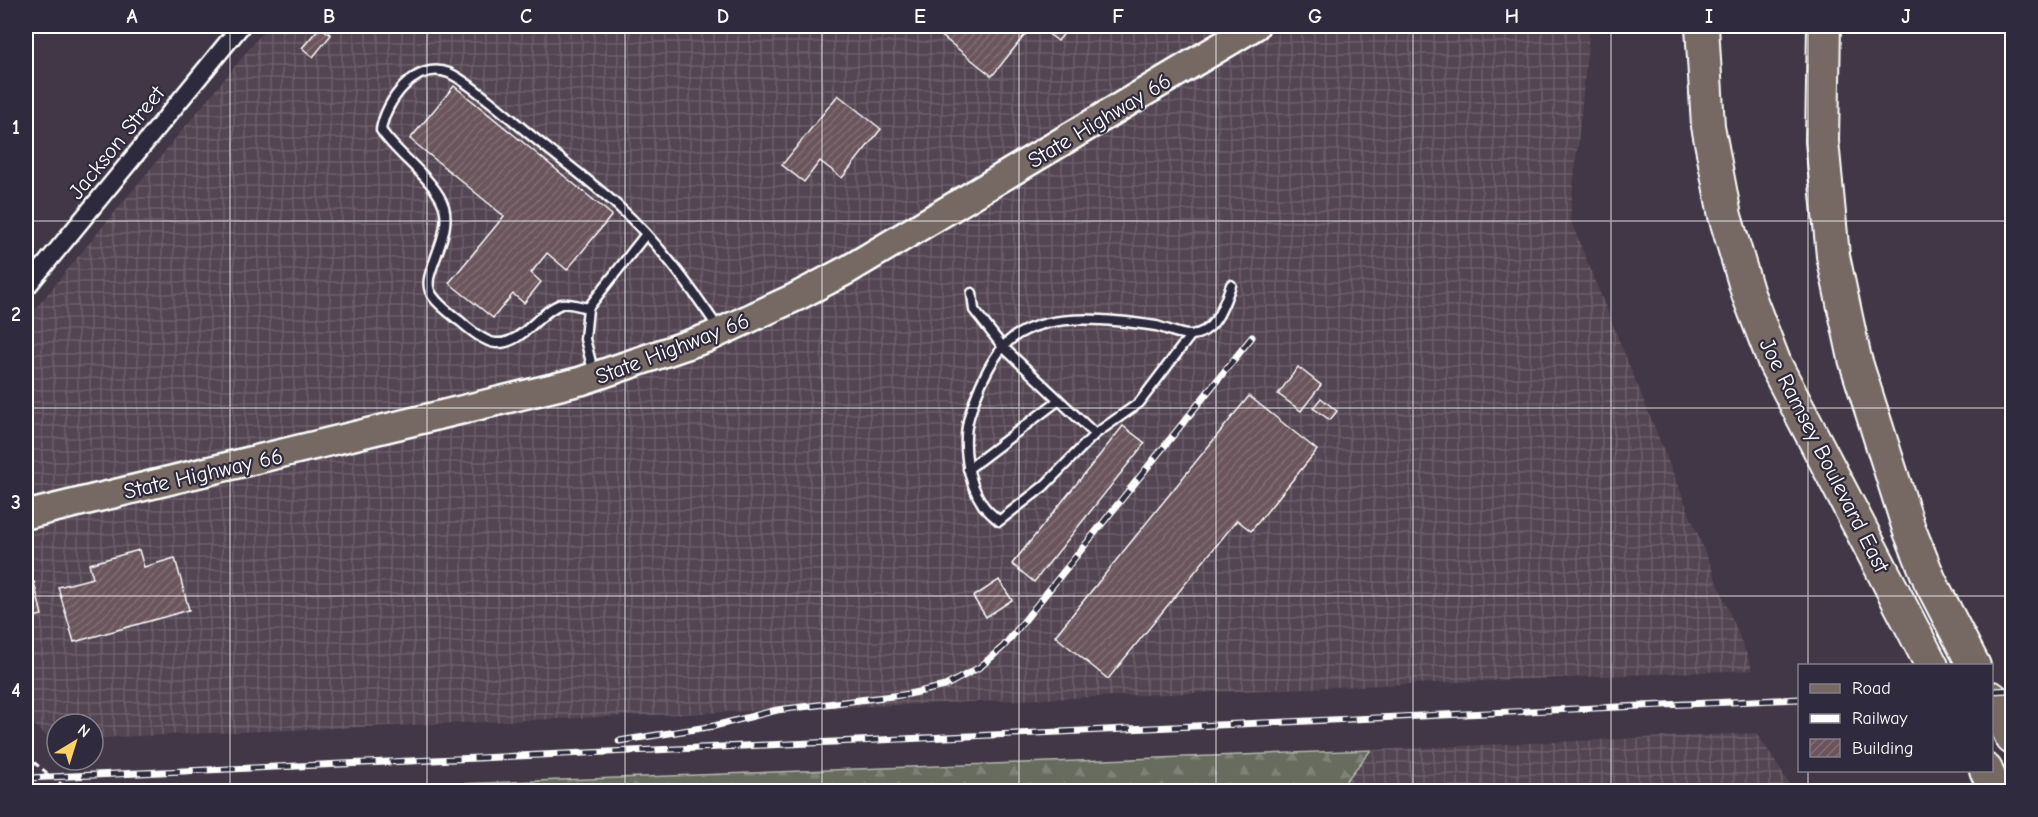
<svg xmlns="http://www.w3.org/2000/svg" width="2038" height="817" viewBox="0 0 2038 817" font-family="'Comic Neue',sans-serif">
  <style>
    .industrial { fill: url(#industrial-grid) }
    .forest { fill: url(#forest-firs); stroke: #b4b6af; stroke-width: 1.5 }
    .building { fill: url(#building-hatch); stroke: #fff; stroke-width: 1.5 }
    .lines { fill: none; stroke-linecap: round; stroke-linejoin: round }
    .lane-casing { stroke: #fff; stroke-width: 13 }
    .street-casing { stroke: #fff; stroke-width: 21 }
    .primary-casing { stroke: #fff; stroke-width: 32 }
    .highway-casing { stroke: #fff; stroke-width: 36 }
    .path { stroke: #fff; stroke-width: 3; stroke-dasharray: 6 4.5; stroke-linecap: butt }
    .lane { stroke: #2f2a3d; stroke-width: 8 }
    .street { stroke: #2f2a3d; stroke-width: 16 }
    .primary { stroke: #766964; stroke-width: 27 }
    .highway { stroke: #766964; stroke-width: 32 }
    .rail-casing { stroke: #fff; stroke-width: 7 }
    .rail { stroke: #2f2a3d; stroke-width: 4.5; stroke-dasharray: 14; stroke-linecap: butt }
    .grid { fill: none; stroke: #fff; stroke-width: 1.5; stroke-opacity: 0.55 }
    .labels { text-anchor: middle; stroke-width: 4.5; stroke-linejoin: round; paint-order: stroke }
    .street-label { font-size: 22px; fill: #fff; stroke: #2f2a3d }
    .neatline { fill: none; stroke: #fff; stroke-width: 2 }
    .grid-label { font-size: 20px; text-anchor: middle; font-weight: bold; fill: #fff }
  </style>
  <defs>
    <pattern id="industrial-grid" width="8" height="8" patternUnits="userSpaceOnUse" patternTransform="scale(1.5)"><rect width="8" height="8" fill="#524451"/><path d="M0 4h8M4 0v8" fill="none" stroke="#6c606b"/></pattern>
    <pattern id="forest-firs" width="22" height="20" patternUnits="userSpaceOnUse" patternTransform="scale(1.5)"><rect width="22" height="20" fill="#686c5f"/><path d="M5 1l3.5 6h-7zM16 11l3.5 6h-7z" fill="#7f8277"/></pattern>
    <pattern id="building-hatch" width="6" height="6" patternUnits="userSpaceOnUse" patternTransform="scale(1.5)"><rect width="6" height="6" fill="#6b545c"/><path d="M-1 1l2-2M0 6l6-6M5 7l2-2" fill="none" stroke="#816e74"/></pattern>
  </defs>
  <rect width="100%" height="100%" fill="#413746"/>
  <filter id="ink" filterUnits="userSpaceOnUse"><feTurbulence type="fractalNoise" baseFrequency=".0167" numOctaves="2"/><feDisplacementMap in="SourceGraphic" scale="12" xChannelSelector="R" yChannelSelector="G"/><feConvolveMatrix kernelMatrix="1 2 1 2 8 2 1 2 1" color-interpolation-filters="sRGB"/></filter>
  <g filter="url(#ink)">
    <g class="industrial">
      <path d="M268,26H1590L1570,219L1753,670L93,738V724H57V740H50L26,717V320Z"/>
      <path d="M1757,733L1794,791L1337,792L1371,750Z"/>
    </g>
    <path class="forest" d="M1371,750L1337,792L266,791Z"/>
    <g class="building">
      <path d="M929,26H1032L992,76Z"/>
      <path d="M1038,26H1070L1058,41Z"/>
      <path d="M320,27L331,35L313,57L302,48Z"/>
      <path d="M454,86L612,215L567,270L547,253L531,273L541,282L524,303L513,294L493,318L449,283L504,216L410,139Z"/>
      <path d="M838,95L881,129L842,178L820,161L804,182L782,165Z"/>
      <path d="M1298,367L1321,385L1301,411L1278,394Z"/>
      <path d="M1249,396L1317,450L1251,531L1237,520L1108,679L1055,636Z"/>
      <path d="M1321,398L1337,411L1330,420L1313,408Z"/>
      <path d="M1123,426L1145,443L1034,582L1012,564Z"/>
      <path d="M139,550L144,567L175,558L189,610L74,642L58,587L93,578L89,564Z"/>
      <path d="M999,580L1012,600L986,617L973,597Z"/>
      <path d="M34,582L42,615L26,619V584Z"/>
    </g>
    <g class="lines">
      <g class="lane-casing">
        <g id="lane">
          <path d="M972,293L974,310L1003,347L1095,434L1044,486L999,521C994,516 987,511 983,505C967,482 962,443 969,417C976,394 987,366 1003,347C1035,309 1112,319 1156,326C1166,328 1180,336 1191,335C1216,333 1224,304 1231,285"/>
          <path d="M588,308C581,307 569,302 561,304C538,312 522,345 496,343C484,342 470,330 461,322C415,287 427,287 442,239C445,229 447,217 444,207C436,180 397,155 381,130C385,102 415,60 449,73C468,81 505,114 522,128C553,154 587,178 618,206C658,242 689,285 719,329"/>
          <path d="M594,374L585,339L588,308L646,234"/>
          <path d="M1095,434L1139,403L1190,336"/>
          <path d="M968,469L1059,400"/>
        </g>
      </g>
      <g class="street-casing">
        <path id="street" d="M26,288L241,26"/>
      </g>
      <g class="primary-casing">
        <path id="primary" d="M26,515L581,381L707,338L796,297L849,269L1255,26"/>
      </g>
      <g class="highway-casing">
        <g id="highway">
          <path d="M1702,26L1708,126L1725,216L1748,294L1775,364L1932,666"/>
          <path d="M1824,26L1822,141L1833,256L1855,359L1909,529L1930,581L1974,666"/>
          <path d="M1992,698L2012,738"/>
          <path d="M1986,770L1996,792"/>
        </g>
      </g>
      <path class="path" d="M26,756L71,792"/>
      <use href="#lane" class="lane"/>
      <use href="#street" class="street"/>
      <use href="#primary" class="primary"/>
      <use href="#highway" class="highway"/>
      <g class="rail-casing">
        <g id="rail">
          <path d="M1992,691L2012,690"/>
          <path d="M619,741L714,726L777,710L909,694L945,686L980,667L1004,646L1252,337"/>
          <path d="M26,778L1800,699"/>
        </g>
      </g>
      <use href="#rail" class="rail"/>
    </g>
  </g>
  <path class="grid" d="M230,26V792M427,26V792M625,26V792M822,26V792M1019,26V792M1216,26V792M1413,26V792M1611,26V792M1808,26V666M26,221H2012M26,408H2012M26,596H2012M1808,770V792"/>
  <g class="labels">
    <g class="street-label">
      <text transform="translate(1099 120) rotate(-31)" y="8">State Highway 66</text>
      <text transform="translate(116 142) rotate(-51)" y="8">Jackson Street</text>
      <text transform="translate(672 348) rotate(-21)" y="8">State Highway 66</text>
      <text transform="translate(1825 455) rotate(63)" y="8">Joe Ramsey Boulevard East</text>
      <text transform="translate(203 473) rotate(-13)" y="8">State Highway 66</text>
    </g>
  </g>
  <rect width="2038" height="817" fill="none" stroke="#2f2a3d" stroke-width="66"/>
  <rect x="1798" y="664" width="195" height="108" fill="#2f2a3d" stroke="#827f8b" stroke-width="1.5"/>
  <rect x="1810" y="684" width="30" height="9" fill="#766964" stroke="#827f8b" stroke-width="1.5"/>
  <text x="1852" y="694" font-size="18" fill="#ffffff">Road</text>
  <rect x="1810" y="714" width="30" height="9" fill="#ffffff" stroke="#827f8b" stroke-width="1.5"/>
  <text x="1852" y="724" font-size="18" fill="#ffffff">Railway</text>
  <rect x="1810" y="739" width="30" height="18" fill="url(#building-hatch)" stroke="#827f8b" stroke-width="1.5"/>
  <text x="1852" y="754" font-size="18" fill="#ffffff">Building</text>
  <g transform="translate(75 742) rotate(38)"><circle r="28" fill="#2f2a3d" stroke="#827f8b" stroke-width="1.5"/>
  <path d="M0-4.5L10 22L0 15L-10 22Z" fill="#ffd166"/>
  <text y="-9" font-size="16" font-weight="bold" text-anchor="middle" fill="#ffffff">N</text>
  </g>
  <rect x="33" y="33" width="1972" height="751" class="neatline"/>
  <g class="grid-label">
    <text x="132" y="23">A</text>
    <text x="329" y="23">B</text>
    <text x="526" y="23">C</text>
    <text x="723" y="23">D</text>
    <text x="920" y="23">E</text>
    <text x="1118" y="23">F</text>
    <text x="1315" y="23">G</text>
    <text x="1512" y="23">H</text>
    <text x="1709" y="23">I</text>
    <text x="1906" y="23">J</text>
    <text x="16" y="134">1</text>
    <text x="16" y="321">2</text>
    <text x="16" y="509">3</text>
    <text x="16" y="697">4</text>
  </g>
</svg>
